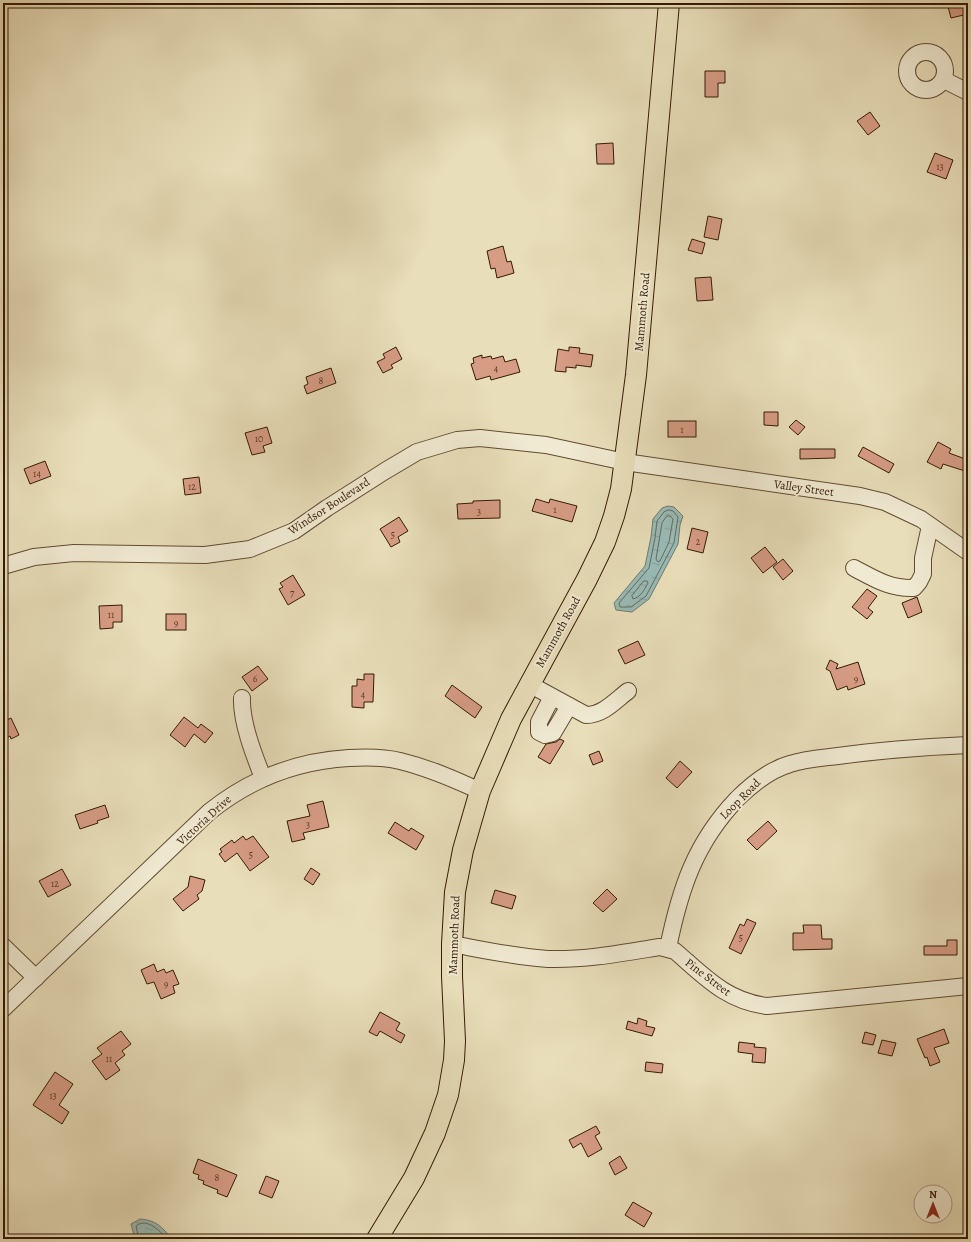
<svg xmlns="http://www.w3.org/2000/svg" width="971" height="1242" viewBox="0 0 971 1242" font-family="Alegreya,serif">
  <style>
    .water { fill: url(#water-ripples); stroke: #707b6f }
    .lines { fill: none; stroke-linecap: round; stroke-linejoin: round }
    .shore { stroke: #666a5e; stroke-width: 1 }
    .building { fill: #d69c84; stroke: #351a05 }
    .minor-casing { stroke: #624b32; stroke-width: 18 }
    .major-casing { stroke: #351a05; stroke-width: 22 }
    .minor { stroke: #f0ead2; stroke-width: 16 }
    .major { stroke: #e8deb9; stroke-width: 20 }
    .labels { text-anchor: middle; stroke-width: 4; stroke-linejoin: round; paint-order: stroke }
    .number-label { font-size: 10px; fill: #5d3a25 }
    .street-label { font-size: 12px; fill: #351a05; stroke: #f0ead2 }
  </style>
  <defs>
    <pattern id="water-ripples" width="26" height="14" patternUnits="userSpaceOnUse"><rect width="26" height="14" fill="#98bbb6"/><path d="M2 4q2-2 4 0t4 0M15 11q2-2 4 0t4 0" fill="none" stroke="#84a09b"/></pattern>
  </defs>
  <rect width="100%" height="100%" fill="#e8deb9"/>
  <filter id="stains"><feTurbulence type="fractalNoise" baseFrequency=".005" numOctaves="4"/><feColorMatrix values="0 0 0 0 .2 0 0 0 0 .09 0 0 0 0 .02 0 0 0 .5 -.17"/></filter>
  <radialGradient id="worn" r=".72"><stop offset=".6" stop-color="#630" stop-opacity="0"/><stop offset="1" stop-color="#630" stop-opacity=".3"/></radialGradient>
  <g class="water">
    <path d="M668,506L674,507L683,516L680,525L678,544L649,599L632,612L616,610L614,603L645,566L651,537L653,519L662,508Z"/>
    <path d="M140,1219C156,1220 162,1227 172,1239H135L131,1224Z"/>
  </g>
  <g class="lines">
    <g class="shore">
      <path d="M669,510L673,511L678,517L674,543L646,596L631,607H620L619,603L649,568L655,538L657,521L664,512Z"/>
      <path d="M667,516H670L673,519L669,542L660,561L658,562L656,559L662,523Z"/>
      <path d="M644,581H647L648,583C644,590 641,597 633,599L632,596Z"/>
      <path d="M139,1239L136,1226C147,1217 160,1231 167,1239"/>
    </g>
  </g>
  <g class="building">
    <path d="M947,3H965L968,14L951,18Z"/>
    <path d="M705,71H725V83H718V97H705Z"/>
    <path d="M870,112L880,126L868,135L857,121Z"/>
    <path d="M613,143L614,164H597L596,144Z"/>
    <path d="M935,153L953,160L946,179L927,172Z"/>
    <path d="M708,216L722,219L718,240L704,237Z"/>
    <path d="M692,239L705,243L702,254L688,250Z"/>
    <path d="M503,246L507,262L511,261L514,273L497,278L495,268L491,269L487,251Z"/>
    <path d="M711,277L713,300L697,301L695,278Z"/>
    <path d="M396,347L402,359L391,365L393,368L383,373L377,362L385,358L383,354Z"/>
    <path d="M569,347L580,348L579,353L593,355L591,367L576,365V368L566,367V372L555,371L558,349L569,351Z"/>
    <path d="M482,355V358L491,356L492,359L503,356L505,362L516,359L520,372L491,380L490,376L476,380L471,364L474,363L473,358Z"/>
    <path d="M331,368L336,383L307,394L304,386L308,384L306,377Z"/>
    <path d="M764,412H778V426L764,425Z"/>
    <path d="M796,420L805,427L798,435L789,427Z"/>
    <rect x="668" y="421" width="28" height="16"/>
    <path d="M267,427L272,443L263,446L265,452L252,455L245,433Z"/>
    <path d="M938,442L951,449L949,453L968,460V472L943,464L941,469L927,462Z"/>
    <path d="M863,447L894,464L889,473L858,456Z"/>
    <path d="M800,449H835V458L800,459Z"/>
    <path d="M45,461L51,476L30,484L24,469Z"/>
    <path d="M199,477L201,493L185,495L183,479Z"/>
    <path d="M536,499L549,503L550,499L577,506L572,522L532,511Z"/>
    <path d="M500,500V518L458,519L457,504L473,503V501Z"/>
    <path d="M399,517L408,531L398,537L400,542L391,547L380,529Z"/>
    <path d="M692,528L708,532L703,553L687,549Z"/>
    <path d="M765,547L777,562L763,573L751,558Z"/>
    <path d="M783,559L793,571L783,580L773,567Z"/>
    <path d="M293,575L305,595L288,605L279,589L283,587L280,583Z"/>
    <path d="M867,589L877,596L868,608L873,612L867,619L852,607Z"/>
    <path d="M917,597L922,612L908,618L902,603Z"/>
    <path d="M122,605V622H113V628L100,629L99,606Z"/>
    <rect x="166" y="614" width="20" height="16"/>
    <path d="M638,641L645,655L625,664L618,650Z"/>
    <path d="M830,660L838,664L836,669L858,662L865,684L848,690L847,686L837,690L830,671L826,669Z"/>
    <path d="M258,666L268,679L252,691L242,677Z"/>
    <path d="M364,674H374L373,702H364V708L352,707V686H357V679L364,680Z"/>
    <path d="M452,685L482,707L475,718L445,696Z"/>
    <path d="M184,717L198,728L201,724L213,733L205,743L194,734L185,747L170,735Z"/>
    <path d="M11,718L19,735L11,739L10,736L3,740V722Z"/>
    <path d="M560,739L564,741L550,764L538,757L546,744L556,742Z"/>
    <path d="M599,751L603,761L593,765L589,755Z"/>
    <path d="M680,761L692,772L677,788L666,778Z"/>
    <path d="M323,801L329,827L303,833L305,839L292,842L287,821L310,816L307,805Z"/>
    <path d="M105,805L109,817L97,821L98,823L80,829L75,815Z"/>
    <path d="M768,821L777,831L757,850L747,840Z"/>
    <path d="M395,822L409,831L411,828L424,836L416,850L388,833Z"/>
    <path d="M243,836L246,840L253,836L269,857L250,871L237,853L225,862L219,854L222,852L220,849L232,840L234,843Z"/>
    <path d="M311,868L320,874L313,885L304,879Z"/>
    <path d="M62,869L71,885L48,897L39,881Z"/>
    <path d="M190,876L205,880L202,891L197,895L199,899L183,911L173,899L188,887Z"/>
    <path d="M607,889L617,899L603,912L593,903Z"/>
    <path d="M495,890L516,896L512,909L491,903Z"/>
    <path d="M747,919L756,923L741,954L729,948L740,924L744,926Z"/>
    <path d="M803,925H821L822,939H832V949L793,950V933H804Z"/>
    <path d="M947,940H957V955H924V946H947Z"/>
    <path d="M154,964L157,972L164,969L166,973L173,970L179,984L173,986L175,993L161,999L154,982L147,984L141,970Z"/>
    <path d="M380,1012L400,1023L396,1030L405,1035L401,1043L380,1031L377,1036L369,1032Z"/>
    <path d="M638,1018L647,1021L646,1026L655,1028L652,1036L626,1029L628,1021L637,1024Z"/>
    <path d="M944,1029L949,1043L934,1048L940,1062L930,1066L927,1057L925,1058L917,1039Z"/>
    <path d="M121,1031L131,1044L122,1051L125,1055L115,1063L120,1070L106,1080L92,1061L102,1054L97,1048Z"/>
    <path d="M865,1032L876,1035L873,1045L862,1043Z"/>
    <path d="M882,1040L896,1043L892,1056L878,1053Z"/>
    <path d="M739,1042L755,1044L754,1047L766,1048L765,1063L752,1062L753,1054L738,1052Z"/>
    <path d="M646,1062L663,1064L662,1073L645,1071Z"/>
    <path d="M55,1072L73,1084L59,1105L69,1112L62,1124L33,1105Z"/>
    <path d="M596,1126L600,1133L595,1136L602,1149L588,1157L581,1143L573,1148L569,1140Z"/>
    <path d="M620,1156L627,1168L615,1175L609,1163Z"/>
    <path d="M198,1159L237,1175L227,1197L217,1193L218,1190L203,1184L204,1181L198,1179L199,1175L193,1173Z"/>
    <path d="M266,1176L279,1181L272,1198L259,1193Z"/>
    <path d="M633,1202L652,1213L644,1227L625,1215Z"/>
  </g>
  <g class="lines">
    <g class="minor-casing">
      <g id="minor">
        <circle cx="926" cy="71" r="19"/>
        <path d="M944,80L968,92"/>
        <path d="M3,566L34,557L74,553L205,555L250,549L294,531L327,508L385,471L417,452L457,440L480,438L546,445L625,462L860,496L885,502L921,519L968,552"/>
        <path d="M854,568C875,579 890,589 914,588L919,582L923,574V558L930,526"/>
        <path d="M529,684L586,715C603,715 615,701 628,691"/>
        <path d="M552,697L539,722V732L545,735L553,733L569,706"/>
        <path d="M242,698C241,722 254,755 263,778"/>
        <path d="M452,944C484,950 516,957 548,959C586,960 623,953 660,947L675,951C704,976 726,1001 767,1006L968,986"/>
        <path d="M3,946L36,978"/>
        <path d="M668,948C680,889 695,843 737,799C752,784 769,770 790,764C805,759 822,758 838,756C881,750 925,747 968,745"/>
        <path d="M3,1009L209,812C250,779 296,761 349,758C366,757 384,757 400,761C429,768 454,779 480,791"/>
      </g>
    </g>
    <g class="major-casing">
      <path id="major" d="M377,1239L414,1178L435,1133L448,1095L454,1060L455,1041L452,976V944L455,892L463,850L480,791L511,719L587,579L605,542L614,516L621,489L636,375L669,3"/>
    </g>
    <use href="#minor" class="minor"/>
    <use href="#major" class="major"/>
  </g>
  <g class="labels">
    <g class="number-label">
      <text x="940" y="170">13</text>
      <text x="496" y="372">4</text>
      <text x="321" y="384">8</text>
      <text x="682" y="433">1</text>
      <text x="259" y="442">10</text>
      <text x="37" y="477">14</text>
      <text x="192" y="490">12</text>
      <text x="555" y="513">1</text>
      <text x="479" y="515">3</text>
      <text x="393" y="538">5</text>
      <text x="698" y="545">2</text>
      <text x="292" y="596">7</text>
      <text x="111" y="618">11</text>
      <text x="176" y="626">9</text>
      <text x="255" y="682">6</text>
      <text x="856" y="682">9</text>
      <text x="363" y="698">4</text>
      <text x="308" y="828">3</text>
      <text x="251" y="858">5</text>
      <text x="55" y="887">12</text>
      <text x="741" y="941">5</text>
      <text x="166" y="987">9</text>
      <text x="109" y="1062">11</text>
      <text x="53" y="1099">13</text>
      <text x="217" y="1181">8</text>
    </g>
    <g class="street-label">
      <text transform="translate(642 312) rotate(-85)" y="4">Mammoth Road</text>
      <text transform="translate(804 488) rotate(8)" y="4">Valley Street</text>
      <text transform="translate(329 506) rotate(-33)" y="4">Windsor Boulevard</text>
      <text transform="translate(558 632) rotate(-61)" y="4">Mammoth Road</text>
      <text transform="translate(740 799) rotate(-45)" y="4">Loop Road</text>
      <text transform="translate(204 820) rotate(-42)" y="4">Victoria Drive</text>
      <text transform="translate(454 935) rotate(-88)" y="4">Mammoth Road</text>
      <text transform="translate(708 977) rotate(37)" y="4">Pine Street</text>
    </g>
  </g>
  <rect width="971" height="1242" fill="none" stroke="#e8deb9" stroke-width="16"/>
  <rect x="4" y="4" width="963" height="1234" fill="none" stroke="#351a05" stroke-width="2"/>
  <rect x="8" y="8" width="955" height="1226" fill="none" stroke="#351a05"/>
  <g transform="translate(933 1204)"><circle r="19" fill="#f0ead2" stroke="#a59780"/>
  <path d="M0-3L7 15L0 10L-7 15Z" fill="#8f2418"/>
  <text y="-6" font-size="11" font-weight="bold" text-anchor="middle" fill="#351a05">N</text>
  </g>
  <rect width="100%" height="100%" filter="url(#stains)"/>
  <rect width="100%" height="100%" fill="url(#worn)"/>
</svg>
